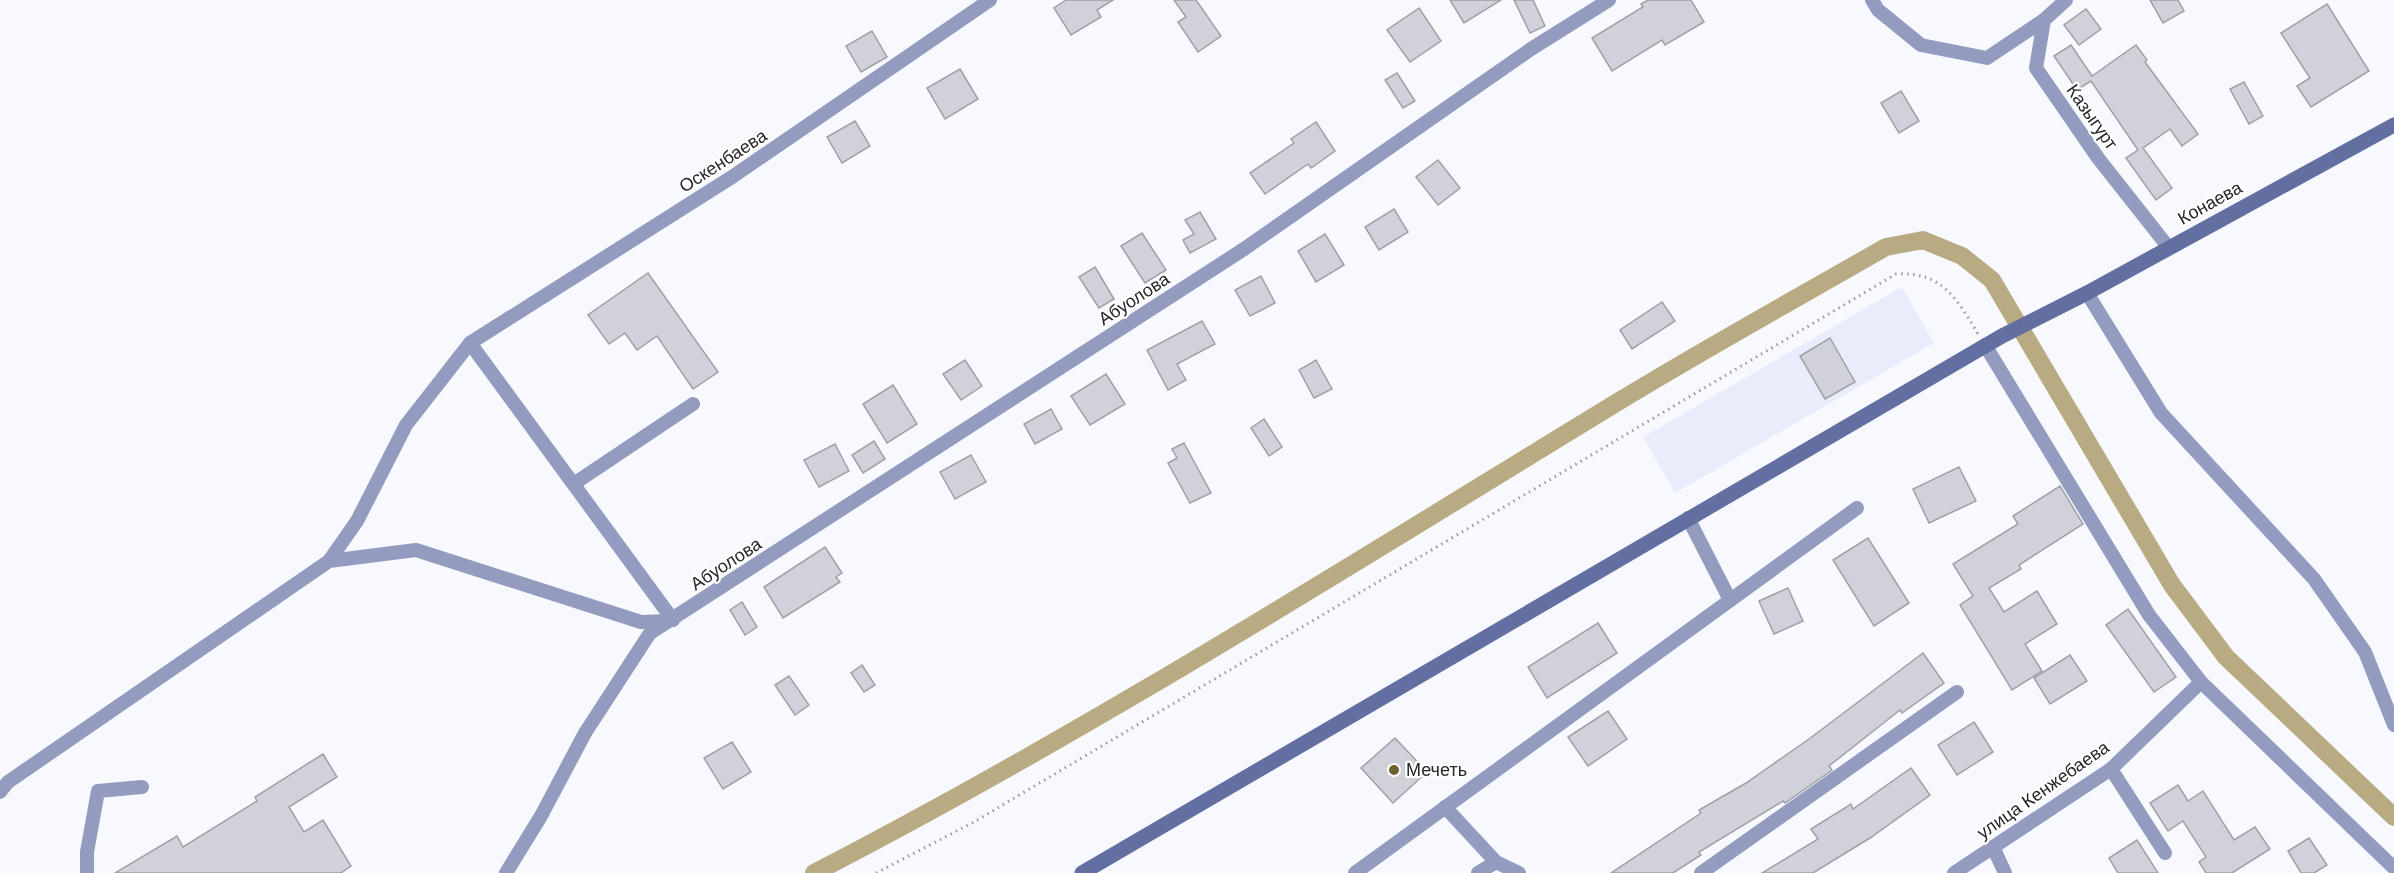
<svg xmlns="http://www.w3.org/2000/svg" width="2394" height="873" viewBox="0 0 2394 873" font-family="Helvetica,sans-serif">
  <style>
    .built { fill: #e9ecfb }
    .lines { fill: none; stroke-linecap: round; stroke-linejoin: round }
    .canal { stroke: #b8ab81; stroke-width: 18 }
    .building { fill: #d0d1d9; stroke: #9fa1a8; stroke-width: 1.5 }
    .path { stroke: #989a9e; stroke-width: 3; stroke-dasharray: 1.5 4.5; stroke-linecap: butt }
    .minor { stroke: #939bbf; stroke-width: 14 }
    .secondary { stroke: #636ea1; stroke-width: 15 }
    .poi-dot { fill: #6f612e; stroke: #fff; stroke-width: 2 }
    .labels { text-anchor: middle; stroke-width: 4.5; stroke-linejoin: round; paint-order: stroke }
    .street-label { font-size: 18px; fill: #252629; stroke: #fff }
    .poi-label { font-size: 18px; fill: #252629; stroke: #fff; text-anchor: start }
  </style>
  <rect width="100%" height="100%" fill="#f7f9ff"/>
  <path class="built" d="M1902,287L1934,343L1675,493L1643,437Z"/>
  <g class="lines">
    <path class="canal" d="M814,873C1091,730 1355,562 1621,400C1708,347 1797,298 1886,247L1923,240L1962,256L1992,280L2172,585L2226,657L2394,817"/>
  </g>
  <g class="building">
    <path d="M1066,0H1113L1097,10L1101,17L1071,35L1054,8Z"/>
    <path d="M1174,0H1196L1221,36L1198,52L1178,22L1186,17Z"/>
    <path d="M1450,0H1501L1464,23Z"/>
    <path d="M1514,0H1533L1545,26L1530,33Z"/>
    <path d="M1648,0H1691L1704,22L1665,45L1662,40L1612,71L1592,38L1643,7L1641,4Z"/>
    <path d="M2150,0H2178L2184,11L2163,23Z"/>
    <path d="M2327,4L2369,71L2311,107L2297,86L2310,78L2281,33Z"/>
    <path d="M1419,8L1441,41L1410,62L1387,30Z"/>
    <path d="M2086,9L2101,29L2079,45L2064,25Z"/>
    <path d="M872,31L887,57L861,72L846,46Z"/>
    <path d="M2071,45L2092,76L2136,45L2147,60L2145,62L2198,134L2182,146L2170,129L2143,148L2172,188L2156,200L2126,158L2138,150L2091,81L2077,90L2054,56Z"/>
    <path d="M960,69L978,99L945,119L927,88Z"/>
    <path d="M1397,73L1415,101L1403,108L1385,80Z"/>
    <path d="M2244,82L2263,116L2249,124L2230,89Z"/>
    <path d="M1901,91L1919,121L1899,133L1881,103Z"/>
    <path d="M855,121L870,146L842,163L827,137Z"/>
    <path d="M1316,122L1335,151L1311,168L1308,164L1265,194L1250,173L1294,143L1291,139Z"/>
    <path d="M1438,160L1460,188L1438,205L1416,177Z"/>
    <path d="M1394,209L1408,232L1379,250L1365,227Z"/>
    <path d="M1200,212L1216,239L1190,253L1183,240L1194,234L1185,220Z"/>
    <path d="M1142,233L1166,270L1145,283L1121,246Z"/>
    <path d="M1325,234L1344,265L1316,282L1298,251Z"/>
    <path d="M1095,267L1114,299L1099,308L1079,277Z"/>
    <path d="M648,273L718,372L693,389L657,336L637,350L625,333L609,344L588,315Z"/>
    <path d="M1261,276L1275,303L1250,316L1235,290Z"/>
    <path d="M1662,302L1675,321L1632,349L1620,330Z"/>
    <path d="M1202,321L1215,344L1177,364L1186,380L1168,390L1147,350Z"/>
    <path d="M1830,338L1855,382L1825,399L1800,356Z"/>
    <path d="M965,360L982,386L961,400L943,374Z"/>
    <path d="M1316,360L1332,389L1314,398L1299,370Z"/>
    <path d="M1106,374L1125,404L1090,425L1071,396Z"/>
    <path d="M893,385L917,424L887,443L863,404Z"/>
    <path d="M1051,409L1062,429L1035,444L1024,424Z"/>
    <path d="M1264,419L1282,447L1269,456L1251,428Z"/>
    <path d="M874,441L885,459L863,473L852,455Z"/>
    <path d="M1184,443L1211,493L1190,503L1168,463L1177,458L1172,449Z"/>
    <path d="M835,444L849,471L819,487L804,460Z"/>
    <path d="M971,455L986,482L955,499L940,472Z"/>
    <path d="M1959,467L1976,501L1929,523L1913,489Z"/>
    <path d="M2060,486L2083,524L2019,565L2021,569L1989,588L2004,612L2037,591L2057,624L2025,644L2042,671L2012,690L1960,605L1973,596L1953,564L2018,524L2013,516Z"/>
    <path d="M1868,538L1909,603L1874,626L1833,560Z"/>
    <path d="M825,547L842,573L836,577L840,582L783,618L764,587Z"/>
    <path d="M1788,588L1803,621L1774,634L1759,601Z"/>
    <path d="M742,602L757,627L745,635L730,610Z"/>
    <path d="M2128,609L2176,677L2154,692L2106,625Z"/>
    <path d="M1598,623L1617,653L1547,698L1528,667Z"/>
    <path d="M1923,653L1944,683L1902,713L1900,710L1829,766L1832,770L1785,803L1783,801L1699,852L1701,855L1673,873H1611L1701,813L1699,810L1746,783L1809,739Z"/>
    <path d="M2070,655L2087,681L2050,704L2034,678Z"/>
    <path d="M862,665L875,685L864,692L851,673Z"/>
    <path d="M789,676L809,705L795,715L775,685Z"/>
    <path d="M1608,711L1627,739L1588,766L1568,737Z"/>
    <path d="M1974,722L1993,752L1957,775L1938,745Z"/>
    <path d="M1395,738L1427,772L1393,803L1361,768Z"/>
    <path d="M732,742L751,772L723,789L704,758Z"/>
    <path d="M323,754L337,777L289,807L304,832L323,820L351,866L341,873H115L177,836L183,847L257,801L255,797Z"/>
    <path d="M1911,768L1930,795L1870,838L1813,873H1762L1818,839L1811,829L1851,804L1853,809Z"/>
    <path d="M2178,785L2188,801L2203,791L2234,840L2255,827L2270,849L2232,873H2206L2199,862L2206,857L2183,821L2168,831L2150,803Z"/>
    <path d="M2309,838L2327,865L2314,873H2301L2288,851Z"/>
    <path d="M2137,840L2158,873H2118L2109,858Z"/>
  </g>
  <g class="lines">
    <path class="path" d="M876,873L974,822L1896,274C1942,271 1957,299 1978,334"/>
    <g class="minor">
      <path d="M1872,0L1878,10L1921,45L1987,58L2044,20"/>
      <path d="M2066,0L2044,20L2036,68L2098,158L2169,248"/>
      <path d="M2087,293L2161,413L2314,579L2365,652L2394,725"/>
      <path d="M470,343L673,620"/>
      <path d="M1985,345L2149,615L2201,682L2394,868"/>
      <path d="M575,483L693,404"/>
      <path d="M1688,518L1730,600"/>
      <path d="M329,561L357,521L406,425L470,343L732,177L990,0"/>
      <path d="M2111,769L2165,853"/>
      <path d="M0,792L8,782L329,561L416,550L641,622L668,621"/>
      <path d="M1445,807L1496,862L1519,873"/>
      <path d="M1993,847L2005,873"/>
      <path d="M87,873V852L98,791L142,787"/>
      <path d="M506,873L541,816L585,733L650,633L1244,249L1531,49L1609,0"/>
      <path d="M1355,873L1857,508"/>
      <path d="M1478,873L1496,862"/>
      <path d="M1701,873L1957,692"/>
      <path d="M1954,873L2111,769L2201,682"/>
    </g>
    <path class="secondary" d="M1082,873L2002,336L2087,293L2394,125"/>
  </g>
  <circle class="poi-dot" cx="1394" cy="770" r="6"/>
  <g class="labels">
    <g class="street-label">
      <text transform="translate(2092 117) rotate(55)" y="6">Казыгурт</text>
      <text transform="translate(723 161) rotate(-33)" y="6">Оскенбаева</text>
      <text transform="translate(2210 203) rotate(-29)" y="6">Конаева</text>
      <text transform="translate(1134 299) rotate(-33)" y="6">Абуолова</text>
      <text transform="translate(726 564) rotate(-33)" y="6">Абуолова</text>
      <text transform="translate(2043 790) rotate(-35)" y="6">улица Кенжебаева</text>
    </g>
    <g class="poi-label">
      <text x="1406" y="776">Мечеть</text>
    </g>
  </g>
</svg>
